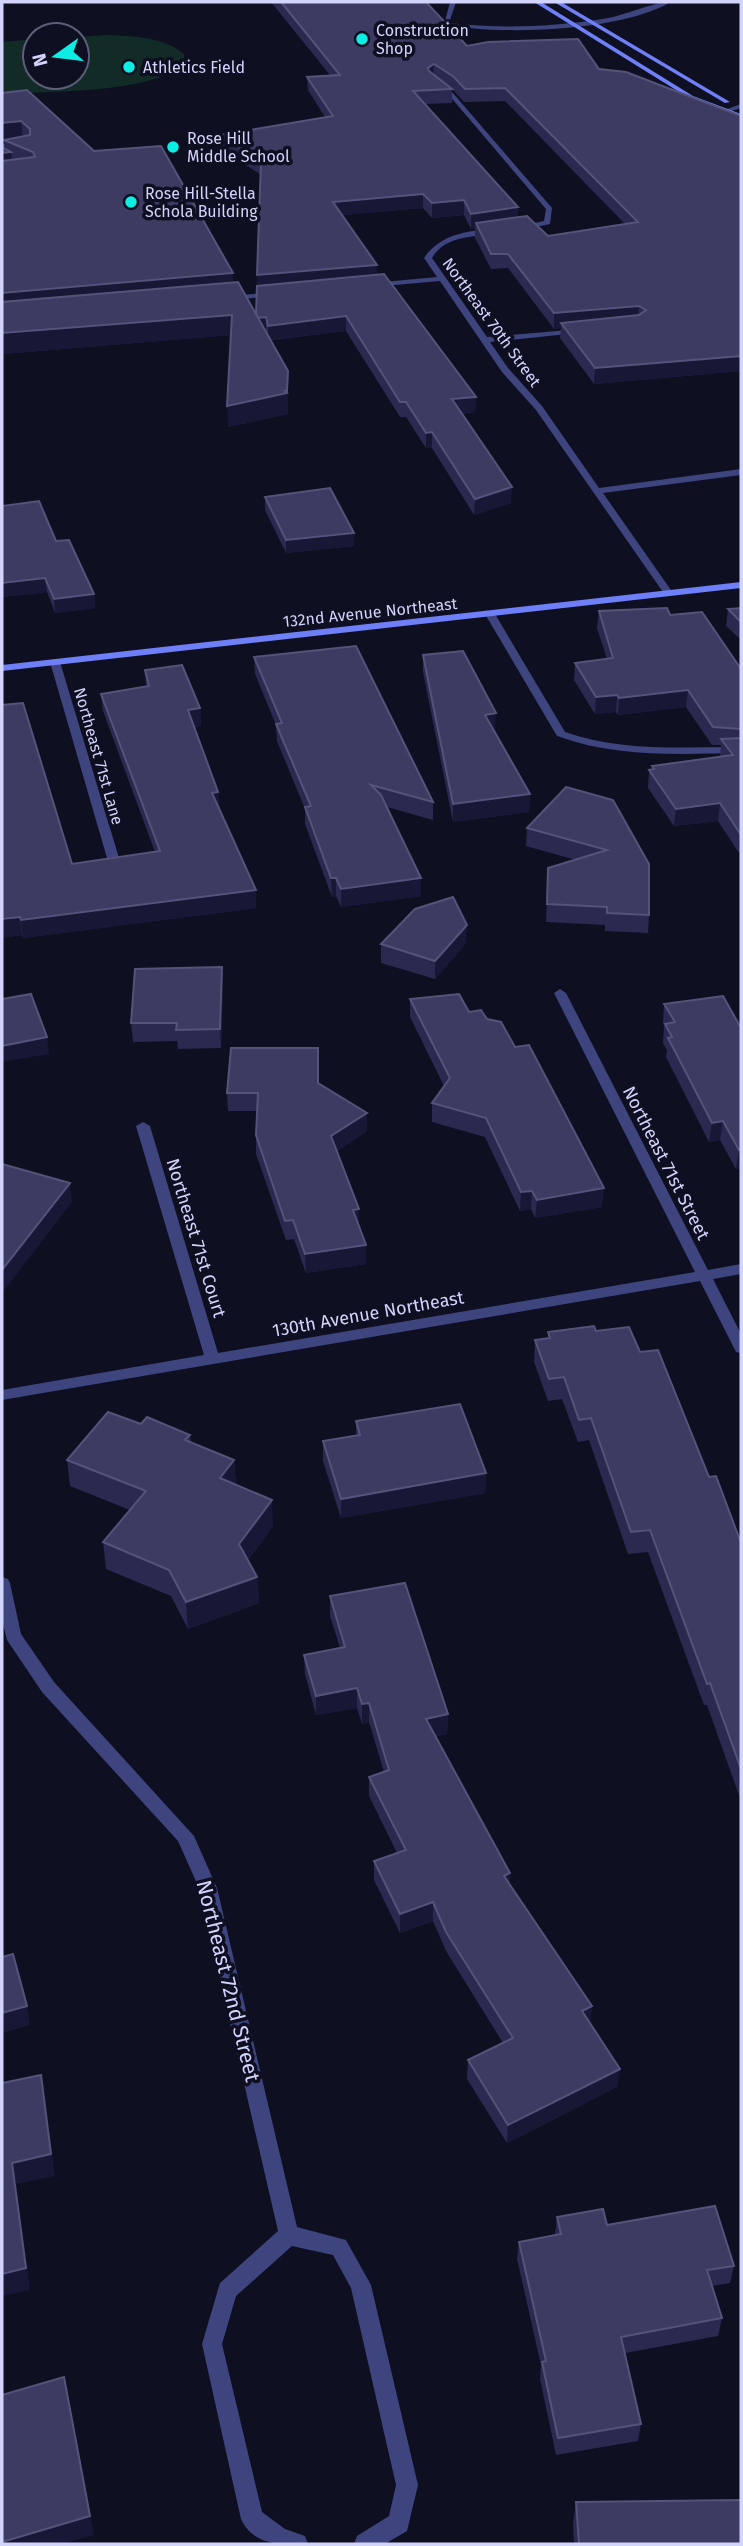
<svg xmlns="http://www.w3.org/2000/svg" width="743" height="2546" viewBox="0 0 743 2546" font-family="'Fira Sans',sans-serif">
  <style>
    .green { fill: #122b27 }
    .lines { fill: none; stroke-linecap: round; stroke-linejoin: round }
    .street { fill: #3d447e; fill-rule: evenodd }
    .secondary { fill: #6f7ff7; fill-rule: evenodd }
    .wall { fill: #2b294f; fill-rule: evenodd }
    .shaded-wall { fill: #181735 }
    .building { fill: #3d3b62; stroke: #54537a; stroke-width: 2 }
    .poi-dot { fill: #0eede3; stroke: #0f0f22; stroke-width: 2.5 }
    .labels { text-anchor: middle; stroke-width: 7; stroke-linejoin: round; paint-order: stroke }
    .far-poi-label { font-size: 16px; fill: #d2d4fc; stroke: #0f0f22; text-anchor: start }
    .far-street-label { font-size: 16px; fill: #d2d4fc; stroke: #0f0f22 }
    .street-label { font-size: 18px; fill: #d2d4fc; stroke: #0f0f22 }
    .near-street-label { font-size: 21px; fill: #d2d4fc; stroke: #0f0f22 }
  </style>
  <rect width="100%" height="100%" fill="#0f0f22"/>
  <path class="green" d="M108,35C133,36 164,37 184,54V64C150,94 48,91 2,94V42L35,39V77H77V37Z"/>
  <g class="lines">
    <g class="street">
      <path d="M450,2H456L449,23C502,29 555,27 608,18C625,15 657,1 671,2C619,32 502,35 444,25Z"/>
      <path d="M436,84H440L452,92L552,208L550,224L516,231V227L544,221L546,209L448,94L436,86Z"/>
      <path d="M741,104V108L725,113L722,111Z"/>
      <path d="M21,141L30,149V151L2,156V152L23,149L19,145L2,148V144Z"/>
      <path d="M495,230V234C471,237 445,236 432,258L487,337L580,329V333H577L490,342L508,368L542,406L599,488L741,469V475L603,493L673,593L671,595H665L536,410L502,372L440,281L372,287L368,285L372,283L437,277L424,258C439,235 469,229 495,230Z"/>
      <path d="M275,292L279,294L278,296L229,300L225,298L229,296Z"/>
      <path d="M487,612L495,614L565,732C622,752 682,747 741,747V753C679,754 617,758 557,736L485,614Z"/>
      <path d="M55,659L60,662L119,858L117,860L113,861L107,858L50,662Z"/>
      <path d="M560,989L566,993L708,1270L741,1264V1274L713,1279L741,1334V1353L736,1352L734,1348L700,1281L2,1400V1390L204,1355L136,1126L143,1122L150,1126L218,1353L695,1272L554,993Z"/>
      <path d="M2,1577L8,1579L10,1583L21,1634L54,1682L194,1836L217,1888L297,2227L346,2240L371,2285L418,2485L407,2531L385,2544H354L357,2536L389,2516L396,2485L351,2288L333,2255L292,2246L236,2296L222,2344L262,2512L285,2529L305,2536L308,2544C283,2545 253,2546 241,2519L202,2344L220,2283L278,2231L199,1888L178,1841L42,1692L7,1640L2,1620Z"/>
    </g>
    <g class="secondary">
      <path d="M534,2H541L693,96L741,114V118L689,98Z"/>
      <path d="M554,2H561L730,102L725,103Z"/>
      <path d="M741,582V588L2,671V665Z"/>
    </g>
  </g>
  <g class="wall">
    <path d="M271,2H426L467,46L578,39L741,371L594,384L560,338L561,328L554,329L508,268L491,269L475,238V228L471,229L464,215L432,218L423,208L342,215L377,275L476,397L475,412L462,414L511,503L474,515L432,448H426L406,417H400L346,331L271,340L288,371V414L228,427L231,335L2,354V147L5,149L4,141H2V93L233,282L256,314L260,174L220,149V135L325,117L308,90L307,77L330,75ZM449,87L453,90L464,102L505,101L625,224L548,236L518,217L424,104L452,103V89Z"/>
    <path d="M265,497L354,546L286,553L265,510Z"/>
    <path d="M56,541L94,594L95,608L55,613L47,592L2,597Z"/>
    <path d="M741,608V640L726,626L728,609Z"/>
    <path d="M599,611L670,615L741,669V856L718,821L674,826L648,788L649,770H652V766L720,757L721,745H712L686,707L618,715L616,712L595,714L574,680L575,663L607,659L597,628Z"/>
    <path d="M423,655L495,731H494L530,794L529,812L453,822L423,672Z"/>
    <path d="M254,657L433,802V820L387,807L421,878V896L341,907L336,896L332,897L305,824V809L277,741L276,725L255,674Z"/>
    <path d="M145,670L200,708L201,726L194,727L218,792L219,809L256,908L23,938L22,935L2,938V705L72,864L155,852L103,711L101,694L146,687Z"/>
    <path d="M566,787L649,915L648,933L605,931V925L546,922L548,868L576,860L526,846L527,828Z"/>
    <path d="M466,943L435,979L381,963V944Z"/>
    <path d="M222,967L223,986L221,1048L178,1049L177,1041L133,1042L131,1023Z"/>
    <path d="M723,996L741,1168L736,1169L720,1140L709,1142L666,1057L667,1050L663,1043L664,1026L663,1023L664,1004Z"/>
    <path d="M410,999L469,1012L602,1207L535,1218L531,1209L520,1211L485,1137L432,1122V1103L444,1086L410,1017Z"/>
    <path d="M318,1084L367,1131L337,1151L359,1209V1227L366,1264L306,1273L294,1239L286,1240L256,1154V1135L257,1111H228L227,1093Z"/>
    <path d="M596,1331L640,1352L709,1477L741,1543V1801L707,1705H704L648,1552L628,1554L589,1440L578,1442L562,1399L548,1401L534,1362L535,1340L548,1339V1332Z"/>
    <path d="M356,1421L486,1473L485,1493L341,1518L323,1461V1441L356,1436Z"/>
    <path d="M141,1424L190,1435L191,1442L234,1460L236,1485L273,1526L248,1560L257,1577L259,1603L188,1629L171,1596L106,1569L103,1542L130,1510L70,1486L67,1460Z"/>
    <path d="M330,1596L448,1714L447,1734L435,1736L510,1873L509,1884L590,2024L617,2087L507,2143L467,2079L468,2060L503,2043L446,1951L433,1921L400,1933L374,1880V1861L397,1853L369,1796V1777L384,1772L369,1722L362,1724L357,1708L316,1715L305,1674L304,1655L340,1648L330,1616Z"/>
    <path d="M557,2217L607,2225L734,2266L730,2283L712,2286L722,2318L718,2336L625,2353L641,2424L638,2441L556,2455L540,2379L541,2365L517,2259L519,2242L555,2235Z"/>
    <path d="M576,2502L741,2544H574L573,2524Z"/>
  </g>
  <g class="shaded-wall">
    <path d="M434,64L433,77L428,81V68Z"/>
    <path d="M21,121L23,139L4,140V141H2V123Z"/>
    <path d="M11,152L13,170L2,172V153Z"/>
    <path d="M423,194V208L333,216V202Z"/>
    <path d="M464,200V215L432,218V203Z"/>
    <path d="M518,207V222L476,223L475,228L471,229V214Z"/>
    <path d="M377,265V280L257,290V275Z"/>
    <path d="M233,273V293L2,313V293Z"/>
    <path d="M639,306L638,321L561,323V328L554,329V313Z"/>
    <path d="M232,315L233,335L2,354V333Z"/>
    <path d="M346,316V331L268,340V326Z"/>
    <path d="M266,317V332L256,318Z"/>
    <path d="M741,356V371L594,384L595,368Z"/>
    <path d="M288,371V414L228,427L227,406Z"/>
    <path d="M476,397L475,412L452,415V399Z"/>
    <path d="M432,432V448H426V433Z"/>
    <path d="M512,487L511,503L474,515L475,499Z"/>
    <path d="M354,533V546L286,553V540Z"/>
    <path d="M45,578L47,592L2,597V583Z"/>
    <path d="M94,594L95,608L55,613L54,599Z"/>
    <path d="M688,690L686,707L618,715L619,698Z"/>
    <path d="M617,695L616,712L595,714L596,697Z"/>
    <path d="M200,708L201,726L189,727L188,710Z"/>
    <path d="M496,713L495,731L484,732L485,715Z"/>
    <path d="M218,792L219,809L212,793Z"/>
    <path d="M530,794L529,812L453,822V804Z"/>
    <path d="M720,803L718,821L674,826L676,809Z"/>
    <path d="M331,878H336V896L332,897Z"/>
    <path d="M421,878V896L341,907V889Z"/>
    <path d="M256,890V908L23,938L21,920Z"/>
    <path d="M20,917L22,935L2,938V919Z"/>
    <path d="M467,925L466,943L435,979V961Z"/>
    <path d="M222,967L223,986L221,1048L220,1029Z"/>
    <path d="M47,1037L49,1054L2,1062V1046Z"/>
    <path d="M367,1113V1131L331,1155V1136Z"/>
    <path d="M723,1121L720,1140L709,1142L712,1123Z"/>
    <path d="M741,1149V1168L736,1169L739,1150Z"/>
    <path d="M70,1183L72,1202L2,1293V1270Z"/>
    <path d="M604,1188L602,1207L535,1218L537,1200Z"/>
    <path d="M532,1191L531,1209L520,1211L521,1192Z"/>
    <path d="M359,1209V1228L353,1210Z"/>
    <path d="M366,1245V1264L306,1273L305,1254Z"/>
    <path d="M234,1460L236,1486L220,1478Z"/>
    <path d="M486,1473L485,1493L341,1518V1499Z"/>
    <path d="M272,1500L273,1526L240,1570L239,1544Z"/>
    <path d="M257,1577L259,1603L188,1629L186,1602Z"/>
    <path d="M357,1688V1708L316,1715V1696Z"/>
    <path d="M369,1703V1722L362,1724V1704Z"/>
    <path d="M448,1714L447,1734L425,1738L426,1719Z"/>
    <path d="M510,1873L509,1892L504,1876Z"/>
    <path d="M433,1902V1921L400,1933V1914Z"/>
    <path d="M27,2006L30,2025L2,2033V2013Z"/>
    <path d="M592,2006L590,2025L582,2011Z"/>
    <path d="M620,2069L617,2087L507,2143L508,2125Z"/>
    <path d="M41,2075L55,2176L16,2184L30,2290L2,2296V2274L12,2163Z"/>
    <path d="M64,2377L94,2535L63,2544H2Z"/>
  </g>
  <g class="building">
    <path d="M281,2H426L467,46L488,42L578,39L599,69L626,72L741,116V356L595,368L561,323L639,315L646,310L639,306L554,313L508,254H491L476,223L527,216L548,236L638,222L505,88L465,89L454,77L434,64L428,68L429,71L452,89L413,91L518,207L471,214L464,200L432,203L423,194L333,202L377,265L257,275L261,161L220,135L333,116L307,77L340,75Z"/>
    <path d="M27,90L94,151L161,146L233,273L2,293V161L35,157L33,152L4,140L30,135V129L21,121L2,123V93Z"/>
    <path d="M2,147L11,152L2,153Z"/>
    <path d="M384,274L476,397L452,399L512,487L475,499L432,432L426,433L406,402H400L346,316L268,326L266,317L258,318L256,314L257,286Z"/>
    <path d="M238,282L288,371L287,391H285L287,393L227,406L232,315L2,333V302Z"/>
    <path d="M330,488L354,533L286,540L265,497Z"/>
    <path d="M39,501L56,541L69,540L94,594L54,599L45,578L2,583V506Z"/>
    <path d="M667,608L670,615L702,612L741,669V729L713,727L688,690L619,698L617,695L596,697L575,663L613,658L599,611Z"/>
    <path d="M741,608V622L728,609Z"/>
    <path d="M356,646L433,802L371,785L381,795L421,878L341,889L336,878H331L305,807L311,806L276,724L282,723L254,657Z"/>
    <path d="M463,651L496,713L485,715L530,794L453,804L423,655Z"/>
    <path d="M182,665L200,708L188,710L218,792L212,793L256,890L21,920L20,917L2,919V705L23,703L72,864L160,851L101,694L149,686L145,670Z"/>
    <path d="M741,738V835L720,803L676,809L649,770L654,769L652,766L733,755L721,739Z"/>
    <path d="M566,787L613,800L649,864V915L607,913V907L547,904L548,868L607,850L527,828Z"/>
    <path d="M453,897L467,925L435,961L381,944L415,909Z"/>
    <path d="M222,967L220,1029L176,1030L177,1023H131L135,969Z"/>
    <path d="M31,994L47,1037L2,1046V999Z"/>
    <path d="M459,994L469,1012L481,1010L487,1019L501,1022L515,1047L529,1045L604,1188L537,1200L532,1191L521,1192L486,1118L432,1103L450,1078L410,999Z"/>
    <path d="M723,996L741,1028V1149L739,1150L723,1121L712,1123L668,1038L672,1037L665,1024L675,1022L664,1004Z"/>
    <path d="M231,1048H318V1083L367,1113L331,1136L359,1209L353,1210L366,1245L305,1254L293,1220L285,1221L256,1135L258,1093H227Z"/>
    <path d="M2,1164L70,1183L2,1270Z"/>
    <path d="M594,1326L596,1331L629,1327L640,1352L658,1350L709,1477L716,1476L741,1543V1769L710,1683L707,1684L650,1530L631,1532L591,1418L579,1420L564,1377L549,1379L535,1340L550,1338L548,1332Z"/>
    <path d="M460,1404L486,1473L341,1499L323,1441L360,1435L356,1421Z"/>
    <path d="M108,1412L141,1424L147,1417L190,1435L185,1440L234,1460L220,1478L272,1500L239,1544L257,1577L186,1602L169,1570L103,1542L146,1491L67,1460Z"/>
    <path d="M405,1583L448,1714L426,1719L510,1873L504,1876L592,2006L582,2011L620,2069L508,2125L468,2060L513,2038L446,1932L433,1902L400,1914L374,1861L406,1850L369,1777L389,1770L369,1703L362,1704L357,1688L316,1696L304,1655L345,1647L330,1596Z"/>
    <path d="M13,1954L27,2006L2,2013V1957Z"/>
    <path d="M41,2075L51,2154L12,2163L26,2268L2,2274V2083Z"/>
    <path d="M715,2206L734,2266L707,2270L722,2318L621,2337L641,2424L558,2438L542,2362L546,2361L519,2242L561,2234L557,2217L603,2209L607,2225Z"/>
    <path d="M64,2377L90,2516L2,2542V2395Z"/>
    <path d="M741,2500V2544H579L576,2502Z"/>
  </g>
  <g class="poi-dot">
    <circle cx="362" cy="39" r="7"/>
    <circle cx="129" cy="67" r="7"/>
    <circle cx="173" cy="147" r="7"/>
    <circle cx="131" cy="202" r="7"/>
  </g>
  <g class="labels">
    <g class="far-poi-label">
      <text x="376" y="36">Construction<tspan x="376" dy="18">Shop</tspan></text>
      <text x="143" y="73">Athletics Field</text>
      <text x="187" y="144">Rose Hill<tspan x="187" dy="18">Middle School</tspan></text>
      <text x="145" y="199">Rose Hill-Stella<tspan x="145" dy="18">Schola Building</tspan></text>
    </g>
    <g class="far-street-label">
      <text transform="translate(492 322) rotate(54)" y="6">Northeast 70th Street</text>
      <text transform="translate(370 612) rotate(-6)" y="6">132nd Avenue Northeast</text>
      <text transform="translate(99 756) rotate(74)" y="6">Northeast 71st Lane</text>
    </g>
    <g class="street-label">
      <text transform="translate(666 1163) rotate(63)" y="6">Northeast 71st Street</text>
      <text transform="translate(196 1238) rotate(73)" y="6">Northeast 71st Court</text>
      <text transform="translate(368 1314) rotate(-10)" y="6">130th Avenue Northeast</text>
    </g>
    <g class="near-street-label">
      <text transform="translate(228 1981) rotate(76)" y="7">Northeast 72nd Street</text>
    </g>
  </g>
  <rect width="743" height="2546" fill="none" stroke="#d2d4fc" stroke-width="7"/>
  <g transform="translate(56 56) rotate(256)"><circle r="33" fill="#0f0f22" stroke="#5d5e79" stroke-width="2"/>
  <path d="M0-5L12 26L0 18L-12 26Z" fill="#0eede3"/>
  <text y="-10" font-size="19" font-weight="bold" text-anchor="middle" fill="#d2d4fc">N</text>
  </g>
</svg>
